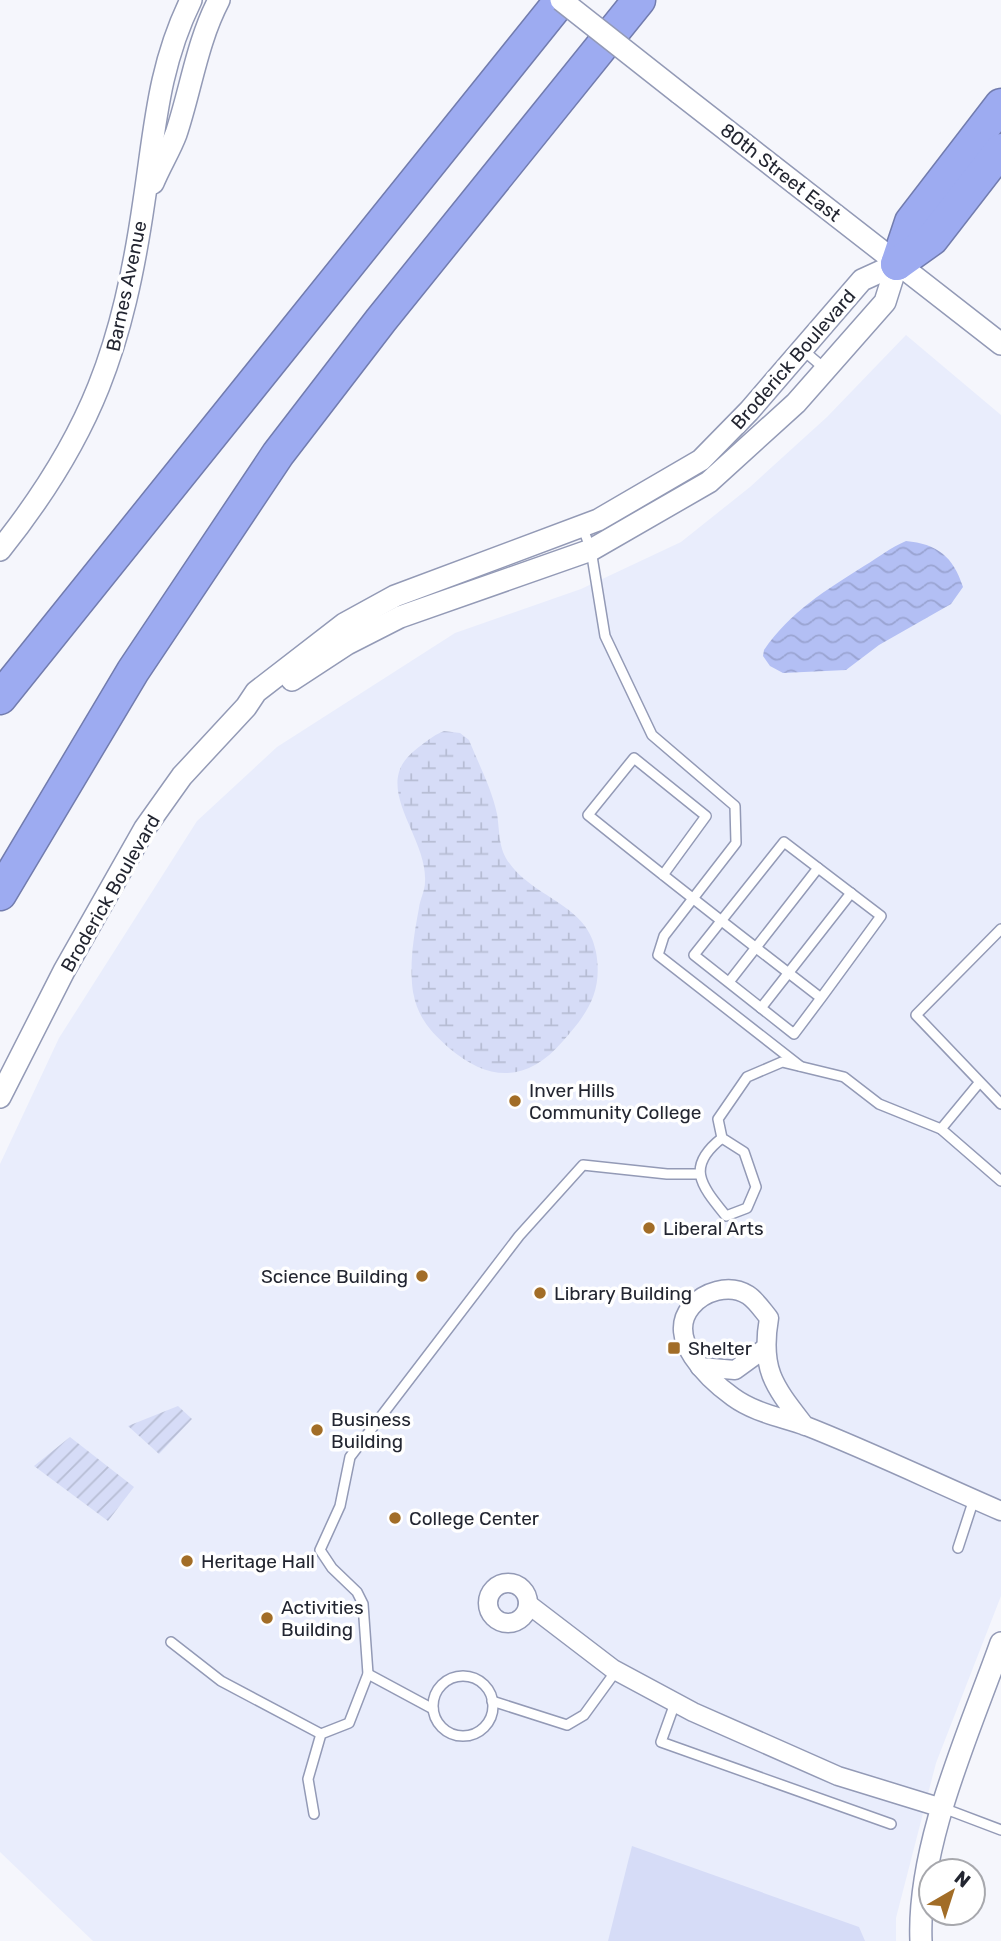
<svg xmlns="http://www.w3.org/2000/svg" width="1001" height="1941" viewBox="0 0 1001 1941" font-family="Rubik,sans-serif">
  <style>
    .built { fill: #e9edfc }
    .grass { fill: #d6dcf7 }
    .wetland { fill: url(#wetland-marsh) }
    .garden { fill: url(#garden-furrows) }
    .water { fill: url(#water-waves) }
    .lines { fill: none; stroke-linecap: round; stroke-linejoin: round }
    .service-casing { stroke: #939ab6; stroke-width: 12 }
    .minor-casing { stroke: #939ab6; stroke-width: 21 }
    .tertiary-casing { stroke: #939ab6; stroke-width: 24 }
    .motorway-casing { stroke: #727cae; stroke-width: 35 }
    .service { stroke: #fff; stroke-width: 9 }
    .minor { stroke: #fff; stroke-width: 18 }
    .tertiary { stroke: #fff; stroke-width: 21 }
    .motorway { stroke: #9dabf1; stroke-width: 32 }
    .tertiary-bridge-casing { stroke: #939ab6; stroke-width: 24; stroke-linecap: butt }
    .tertiary-bridge { stroke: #fff; stroke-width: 21 }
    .poi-dot { fill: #a26d27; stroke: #fff; stroke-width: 2.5 }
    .labels { text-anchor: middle; stroke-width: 7; stroke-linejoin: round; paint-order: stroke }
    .street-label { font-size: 19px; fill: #232631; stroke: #fff }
    .poi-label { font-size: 19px; fill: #232631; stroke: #fff; text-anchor: start }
  </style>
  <defs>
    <pattern id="wetland-marsh" width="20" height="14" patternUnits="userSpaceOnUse" patternTransform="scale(1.75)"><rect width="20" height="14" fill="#d6dcf7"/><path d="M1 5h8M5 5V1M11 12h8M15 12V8" fill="none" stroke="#b7bdd4"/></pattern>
    <pattern id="garden-furrows" width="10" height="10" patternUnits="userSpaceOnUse" patternTransform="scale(1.75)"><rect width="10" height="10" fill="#d6dcf7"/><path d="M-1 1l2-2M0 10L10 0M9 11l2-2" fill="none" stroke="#b7bdd4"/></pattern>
    <pattern id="water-waves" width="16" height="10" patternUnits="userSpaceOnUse" patternTransform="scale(1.75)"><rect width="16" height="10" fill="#b3bff4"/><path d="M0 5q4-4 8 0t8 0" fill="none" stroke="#9aa4d2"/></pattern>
  </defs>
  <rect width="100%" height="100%" fill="#f5f6fc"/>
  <path class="built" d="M906,335L1001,415V1596L936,1763L896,1918V1941H93L0,1852V1164L59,1038L197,821L277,747L455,633L581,589L681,542L750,487L827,417Z"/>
  <path class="grass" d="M632,1846L859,1927L865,1941H608Z"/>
  <path class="wetland" d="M444,731L460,733L469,740C478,763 492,789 497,814C500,832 498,849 510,864C536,899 588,905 596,952C603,991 588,1013 563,1041C527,1083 489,1082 449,1048C430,1031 418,1018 413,992C409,965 414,934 419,908C420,899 425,891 425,882C428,836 370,787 414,751C424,743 432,736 444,731Z"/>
  <g class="garden">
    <path d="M178,1406L192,1419L159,1454L128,1426Z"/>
    <path d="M70,1437L134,1487L108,1521L34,1466Z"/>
  </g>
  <path class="water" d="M906,541C937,544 953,556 963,587L951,604L879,645L846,670L783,673L770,666L763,656L764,650C790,612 826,590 864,566C879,557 890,548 906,541Z"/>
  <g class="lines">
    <g class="service-casing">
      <g id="service">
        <path d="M803,350L825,369"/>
        <path d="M582,526L591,550L605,636L652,735L735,806L736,843L664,936L658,955L800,1066"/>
        <path d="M663,875L706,816L634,758L588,815C665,877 743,938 821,998L881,916L784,842L694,955L794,1034L821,998"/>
        <path d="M1001,929L916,1015L1001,1104"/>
        <path d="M729,982L818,868"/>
        <path d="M761,1008L851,893"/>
        <path d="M941,1129L979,1083"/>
        <path d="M722,1138C685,1167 701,1185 726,1216L747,1208L756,1187L744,1152L722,1138L718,1119L747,1077L782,1062L844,1077L879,1104L941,1129L1001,1181"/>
        <path d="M958,1548L974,1499"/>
        <path d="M171,1642L221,1681L321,1734"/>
        <path d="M368,1674L433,1709"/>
        <circle cx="463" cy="1706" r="30"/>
        <path d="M492,1701L567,1725L584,1715L616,1671"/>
        <path d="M675,1703L661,1742L891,1824"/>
        <path d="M943,1808L1001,1830"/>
        <path d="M314,1814L308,1779L321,1734L349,1723L368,1674L363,1604L357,1592L332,1568L320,1550L340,1506L350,1457L519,1236L583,1165L667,1174H700"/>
      </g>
    </g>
    <g class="minor-casing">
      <g id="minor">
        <path d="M700,1367L735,1370L764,1349"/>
        <path d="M805,1426C774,1386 760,1370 769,1318C763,1311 756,1300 748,1295C729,1283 703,1292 691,1307C665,1338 708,1379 733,1397C755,1413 781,1417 806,1426C872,1452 936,1483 1001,1511"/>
        <circle cx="508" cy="1603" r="20"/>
        <path d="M528,1604L613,1669L693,1712L838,1776L942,1808"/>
      </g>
    </g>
    <g class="tertiary-casing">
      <g id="tertiary">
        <path d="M679,93L1001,344"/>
        <path d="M153,183C160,166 170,150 176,134C191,89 197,42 219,0"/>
        <path d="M0,550C92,435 123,346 144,201C155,129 158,67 191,0"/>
        <path d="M292,680L347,644L400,617L591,550L709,482L796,403L885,302L897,264"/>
        <path d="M0,1097L64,971L145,828L182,776L246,707L256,692L344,624L395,596L598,520L701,460L749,411L862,280L897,264"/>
        <path d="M921,1941C917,1845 969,1733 1001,1643"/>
      </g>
    </g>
    <g class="motorway-casing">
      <g id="motorway">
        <path d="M897,264L911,222L1001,105"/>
        <path d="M897,264L932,239L1001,150"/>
        <path d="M0,698L561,0"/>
        <path d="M0,894L133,671L278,454L381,320L639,0"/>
      </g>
    </g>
    <use href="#service" class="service"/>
    <use href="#minor" class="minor"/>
    <use href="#tertiary" class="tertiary"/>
    <use href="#motorway" class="motorway"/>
    <g class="tertiary-bridge-casing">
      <path id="tertiary-bridge" d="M561,0L679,93"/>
    </g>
    <use href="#tertiary-bridge" class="tertiary-bridge"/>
  </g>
  <g class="poi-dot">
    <circle cx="515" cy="1101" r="7"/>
    <circle cx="649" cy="1228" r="7"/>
    <circle cx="422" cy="1276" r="7"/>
    <circle cx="540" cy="1293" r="7"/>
    <rect x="667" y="1341" width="14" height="14" rx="3.5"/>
    <circle cx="317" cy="1430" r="7"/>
    <circle cx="395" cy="1518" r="7"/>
    <circle cx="187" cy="1561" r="7"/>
    <circle cx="267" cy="1618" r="7"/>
  </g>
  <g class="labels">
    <g class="street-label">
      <text transform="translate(781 172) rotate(38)" y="7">80th Street East</text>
      <text transform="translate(126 286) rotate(-78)" y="7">Barnes Avenue</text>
      <text transform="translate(793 359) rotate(-49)" y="7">Broderick Boulevard</text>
      <text transform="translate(110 893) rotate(-60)" y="7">Broderick Boulevard</text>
    </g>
    <g class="poi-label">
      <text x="529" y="1097">Inver Hills<tspan x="529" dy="22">Community College</tspan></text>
      <text x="663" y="1235">Liberal Arts</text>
      <text x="408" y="1283" text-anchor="end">Science Building</text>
      <text x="554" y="1300">Library Building</text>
      <text x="688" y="1355">Shelter</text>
      <text x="331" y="1426">Business<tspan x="331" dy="22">Building</tspan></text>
      <text x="409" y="1525">College Center</text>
      <text x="201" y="1568">Heritage Hall</text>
      <text x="281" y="1614">Activities<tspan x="281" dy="22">Building</tspan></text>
    </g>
  </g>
  <g transform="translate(952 1892) rotate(39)"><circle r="33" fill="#ffffff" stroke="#a7a8ad" stroke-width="2"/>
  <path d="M0-5L12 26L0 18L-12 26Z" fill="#a26d27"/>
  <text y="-10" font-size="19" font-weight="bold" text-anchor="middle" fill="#232631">N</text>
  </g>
</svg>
